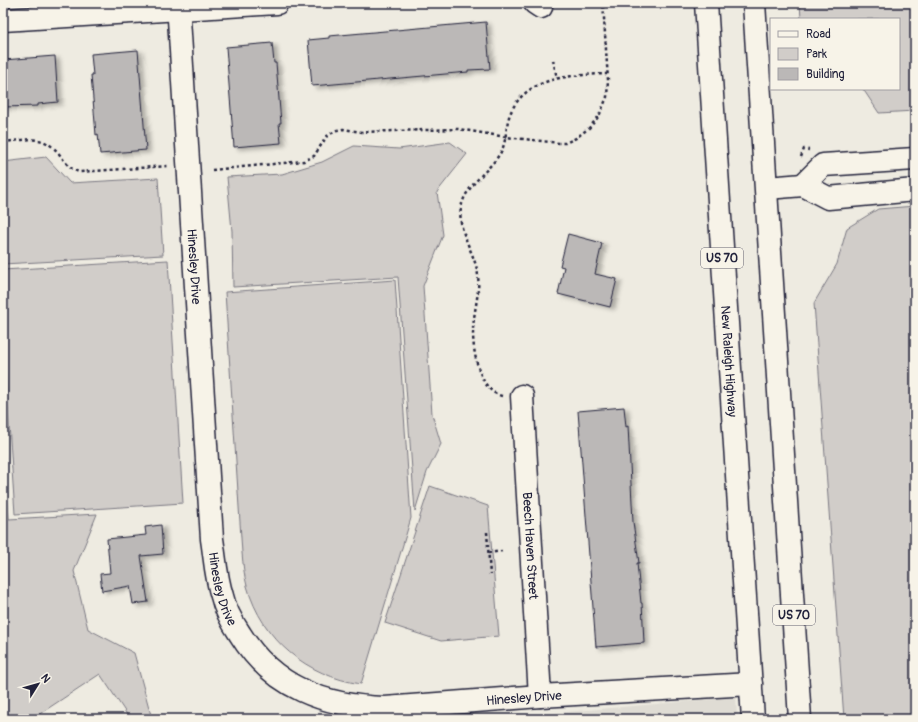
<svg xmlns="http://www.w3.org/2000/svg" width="918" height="722" viewBox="0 0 918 722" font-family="Pangolin,sans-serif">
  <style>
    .built { fill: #dfdcd4 }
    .green { fill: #d1cdc9; stroke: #7a7882 }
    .building { fill: #bbb8b7; stroke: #22223b; filter: url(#shadow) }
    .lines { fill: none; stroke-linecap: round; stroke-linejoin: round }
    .minor-casing { stroke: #22223b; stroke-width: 25 }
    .highway-casing { stroke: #22223b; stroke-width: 25 }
    .path { stroke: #22223b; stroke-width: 2.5; stroke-dasharray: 3 3; stroke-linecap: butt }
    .minor { stroke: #f7f3e8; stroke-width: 22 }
    .highway { stroke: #f7f3e8; stroke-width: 22 }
    .labels { text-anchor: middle; stroke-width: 3; stroke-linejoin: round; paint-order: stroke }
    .shield { fill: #f7f3e8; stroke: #62616f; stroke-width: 1 }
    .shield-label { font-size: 12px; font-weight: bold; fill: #22223b }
    .street-label { font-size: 13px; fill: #22223b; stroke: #f7f3e8 }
  </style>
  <defs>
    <filter id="shadow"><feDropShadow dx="4.5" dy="2.5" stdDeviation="2" flood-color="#0004"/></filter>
  </defs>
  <rect width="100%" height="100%" fill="#eeebe1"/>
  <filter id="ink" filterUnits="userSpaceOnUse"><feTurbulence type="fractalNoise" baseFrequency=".025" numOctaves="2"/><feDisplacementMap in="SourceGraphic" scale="8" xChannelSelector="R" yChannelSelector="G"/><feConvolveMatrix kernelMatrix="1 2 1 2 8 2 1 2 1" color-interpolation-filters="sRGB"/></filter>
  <g filter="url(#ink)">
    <path class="built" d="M736,697L737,719H487Z"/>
    <g class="green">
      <path d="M800,3H915V111L879,113L863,89H899V19H801Z"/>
      <path d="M450,142L467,154L437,192L443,235L423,286L432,414L441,444L427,472L415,511L398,277L233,287L232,231L227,177L282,174L322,162L354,146L399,149Z"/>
      <path d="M46,157L70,183L158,178L163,255L3,264V162Z"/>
      <path d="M915,206V719H844L814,303L837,264L847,228L878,209Z"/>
      <path d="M168,260L183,503L15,514L3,335V270Z"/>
      <path d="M395,280L411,518L361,684C307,676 262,640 247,586C244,575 243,564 242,553L225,292Z"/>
      <path d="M3,432L9,519L97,514L74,571L88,629L134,653L152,719H130L100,674L32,719H3Z"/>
      <path d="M430,486L488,506L499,636L441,641L385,623Z"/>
    </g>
    <g class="building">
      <path d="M486,22L490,69L468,70V72L312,86L308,40L329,38V36Z"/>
      <path d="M272,43L274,63H276L281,123H279L281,143L234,147L226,47Z"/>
      <path d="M138,50L146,150L100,154L98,134L96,135L91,75H93L91,54Z"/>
      <path d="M55,56L58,102L38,104V106L3,107V60Z"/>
      <path d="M568,234L602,243L595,274L617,279L610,307L558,294L564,267L560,266Z"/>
      <path d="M624,407L626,427L628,426L633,522L639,563H637L641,603H642L644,643L596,647L578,411Z"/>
      <path d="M161,525L163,554L141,556L148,602L133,604L130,586L102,591L100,574L110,573L107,539L146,535L145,527Z"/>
    </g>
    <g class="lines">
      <g class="minor-casing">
        <g id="minor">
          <path id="s1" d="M178,3L212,539C215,558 216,578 222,596C225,610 232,622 240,634C273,688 325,706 385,708L540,696L751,684"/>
          <path d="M535,3L541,7"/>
          <path d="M3,20L277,3"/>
          <path d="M803,185L823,165L915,159"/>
          <path d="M803,185L828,198L915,190"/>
          <path d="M767,188L803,185"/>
          <path id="s2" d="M522,396L540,696"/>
        </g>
      </g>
      <g class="highway-casing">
        <g id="highway">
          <path id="s3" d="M706,3L753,719"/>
          <path d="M754,3L800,719"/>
        </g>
      </g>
      <g class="path">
        <path d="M553,60L557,78"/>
        <path d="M3,142C28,140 43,133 60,155C66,163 70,169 79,172L168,166"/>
        <path d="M801,157L804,149L809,150"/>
        <path d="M212,170L304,161L314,156L327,136L337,130L343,129L362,132L458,129L506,137L559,143H565L576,138L589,128L599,116L607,97L608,80L603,3"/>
        <path d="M502,396C479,391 473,352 473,332C473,313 480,294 478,275C475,252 457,232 461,208C465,186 487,173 499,155C507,144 505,130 509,117C523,76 572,75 607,74"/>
        <path d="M487,532L490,575"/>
        <path d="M488,553L502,551"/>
      </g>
      <use href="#minor" class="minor"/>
      <use href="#highway" class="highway"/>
    </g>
  </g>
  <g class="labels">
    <g class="shield">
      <rect x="701" y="248" width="42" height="20" rx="3"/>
      <rect x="773" y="605" width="42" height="20" rx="3"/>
    </g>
    <g class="shield-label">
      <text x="722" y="262">US 70</text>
      <text x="794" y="619">US 70</text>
    </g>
    <g class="street-label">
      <text dy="5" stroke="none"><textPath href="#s1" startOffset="264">Hinesley Drive</textPath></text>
      <text dy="5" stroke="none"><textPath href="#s3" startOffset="359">New Raleigh Highway</textPath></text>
      <text dy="5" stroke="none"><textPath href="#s2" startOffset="150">Beech Haven Street</textPath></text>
      <text dy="5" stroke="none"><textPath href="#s1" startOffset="588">Hinesley Drive</textPath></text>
      <text dy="5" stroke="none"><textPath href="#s1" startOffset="947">Hinesley Drive</textPath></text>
    </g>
  </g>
  <rect width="918" height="722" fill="none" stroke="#f7f3e8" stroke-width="16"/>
  <rect x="8" y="8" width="902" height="706" fill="none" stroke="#22223b" stroke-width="1.5" filter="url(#ink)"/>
  <rect x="770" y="18" width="130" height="72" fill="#f7f3e8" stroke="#a29fa3"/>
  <rect x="778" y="31" width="20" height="6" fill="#f7f3e8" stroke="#a29fa3"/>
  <text x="806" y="38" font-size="12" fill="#22223b">Road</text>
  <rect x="778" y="48" width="20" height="12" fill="#d1cdc9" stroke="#a29fa3"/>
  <text x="806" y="58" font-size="12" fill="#22223b">Park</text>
  <rect x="778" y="68" width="20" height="12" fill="#bbb8b7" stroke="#a29fa3"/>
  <text x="806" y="78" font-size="12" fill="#22223b">Building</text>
  <g transform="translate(38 684) rotate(53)" stroke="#f7f3e8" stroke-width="3" paint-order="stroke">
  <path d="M0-3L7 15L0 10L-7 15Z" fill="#22223b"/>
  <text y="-6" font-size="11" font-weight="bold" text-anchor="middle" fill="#22223b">N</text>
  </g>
</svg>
